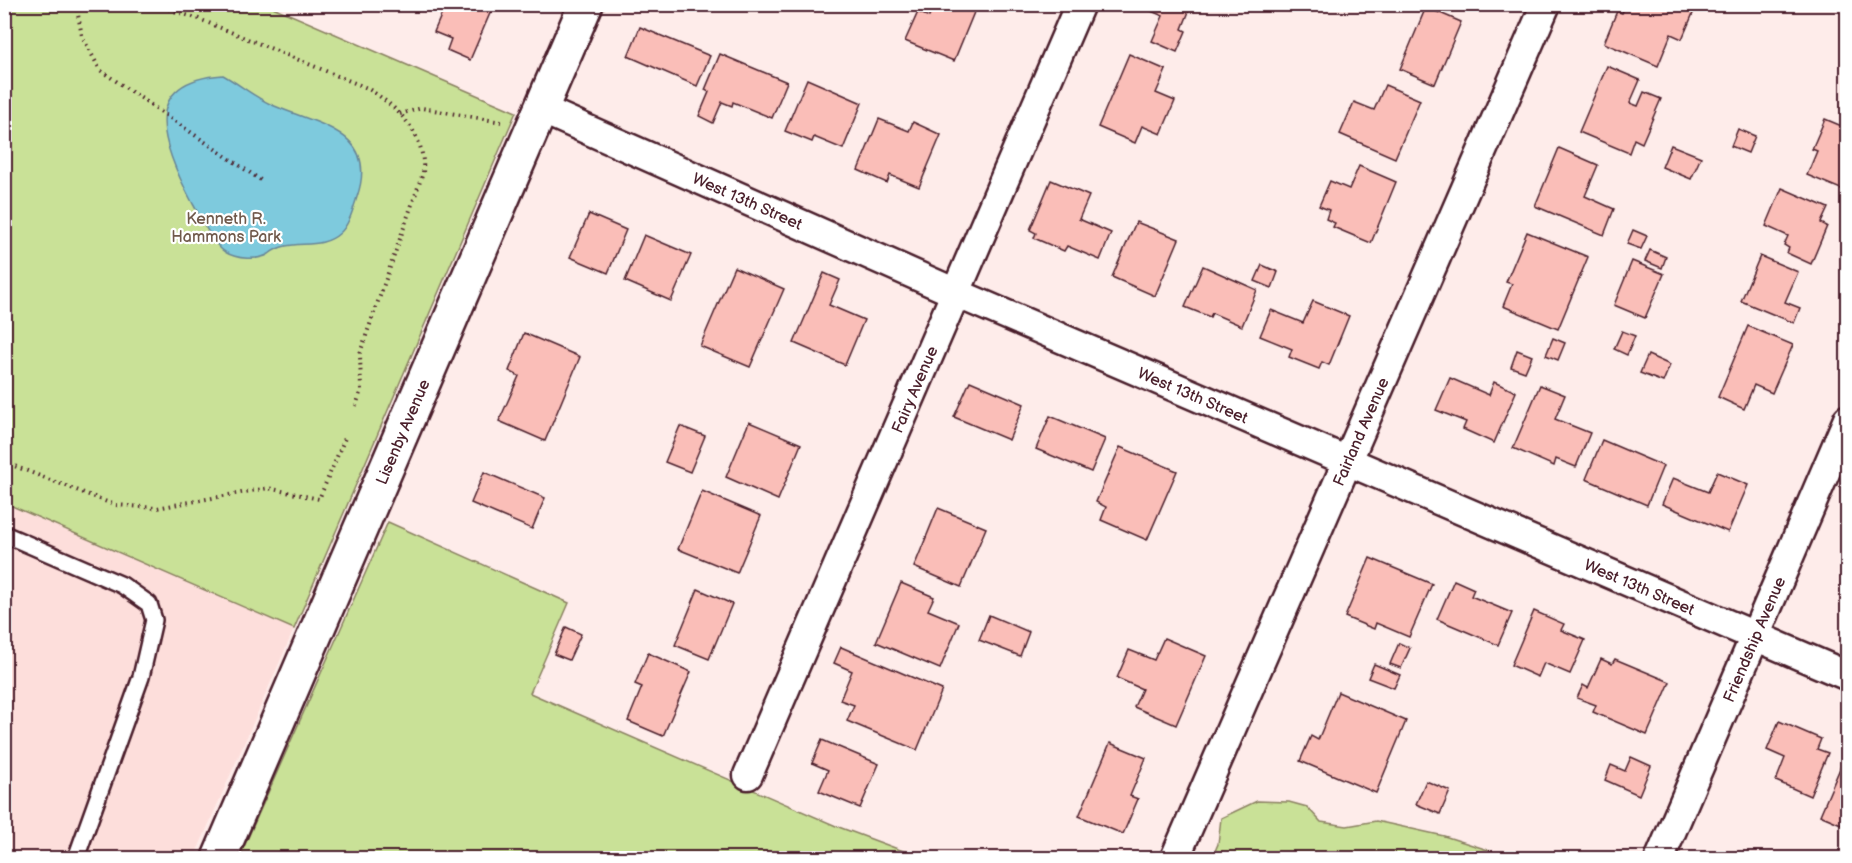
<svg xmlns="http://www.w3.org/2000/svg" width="1852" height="863" viewBox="0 0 1852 863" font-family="'Balsamiq Sans',sans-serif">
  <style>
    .built { fill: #fddedb }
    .green { fill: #c9e197; stroke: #8a8061; stroke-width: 1.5 }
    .water { fill: #7ecadd; stroke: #698696; stroke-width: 1.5 }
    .building { fill: #fabeb8; stroke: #4a1f2b; stroke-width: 1.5 }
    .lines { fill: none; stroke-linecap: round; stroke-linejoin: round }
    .lane-casing { stroke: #4a1f2b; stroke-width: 20 }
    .street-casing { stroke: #4a1f2b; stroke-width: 33 }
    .secondary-casing { stroke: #4a1f2b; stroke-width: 38 }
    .path { stroke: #4a1f2b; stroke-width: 4; stroke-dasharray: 1.5 4.5; stroke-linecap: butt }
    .lane { stroke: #fff; stroke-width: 15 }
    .street { stroke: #fff; stroke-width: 28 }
    .secondary { stroke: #fff; stroke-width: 33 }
    .labels { text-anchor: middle; stroke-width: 4.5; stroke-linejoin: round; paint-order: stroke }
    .street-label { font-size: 16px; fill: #4a1f2b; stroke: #fff }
    .park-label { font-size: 16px; fill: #70594b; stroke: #fff }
  </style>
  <rect width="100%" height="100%" fill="#feecea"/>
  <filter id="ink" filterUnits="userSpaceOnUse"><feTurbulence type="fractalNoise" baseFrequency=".0167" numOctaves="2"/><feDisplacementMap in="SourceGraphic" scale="12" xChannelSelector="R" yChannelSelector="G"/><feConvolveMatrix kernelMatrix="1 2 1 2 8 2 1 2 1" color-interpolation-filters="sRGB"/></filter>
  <g filter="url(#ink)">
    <path class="built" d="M4,503L294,629L194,858H5Z"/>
    <g class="green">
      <path d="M5,5H268L516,112L294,629L5,503Z"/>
      <path d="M388,522L569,603L530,693L836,826L922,858H239Z"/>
      <path d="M1257,801L1289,802L1307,807L1321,822L1347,826L1376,821L1444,836L1488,850L1502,858H1212L1218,844L1221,818Z"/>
    </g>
    <path class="water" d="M223,75C239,84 253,96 270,104C316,125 380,130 357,197C353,209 349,225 340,233C318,253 291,236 269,254C258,261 236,259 225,252C213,245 200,216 193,204C165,152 134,81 223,75Z"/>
    <g class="building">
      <path d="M446,4H494L470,60L447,50L451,39L434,32Z"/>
      <path d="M934,4L977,5L954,61L905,41L918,12L929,17Z"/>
      <path d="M1151,4H1192L1182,29L1186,31L1177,52L1152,41L1163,16L1149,10Z"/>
      <path d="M1626,4L1668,5L1697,4L1682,39L1671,34L1658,66L1604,43L1617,11L1622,13Z"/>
      <path d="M1426,7L1461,22L1435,84L1400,69Z"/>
      <path d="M640,27L710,56L697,86L628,56Z"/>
      <path d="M720,54L787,82L772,118L733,102L732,106L722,102L713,123L699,116L709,92L705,90Z"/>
      <path d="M1129,54L1166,70L1156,93L1175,101L1161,134L1142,126L1135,143L1098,127Z"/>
      <path d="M1607,66L1640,80L1630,103L1638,106L1644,92L1661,99L1642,143L1634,139L1629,153L1579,132Z"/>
      <path d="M807,79L862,103L843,149L814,137L812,142L785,131Z"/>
      <path d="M1385,85L1420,100L1395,158L1340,134L1354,102L1374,110Z"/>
      <path d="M879,119L909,131L913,122L941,135L919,187L890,175L887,183L858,170Z"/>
      <path d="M1825,119L1844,127L1848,119V192L1807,175L1817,151L1812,149Z"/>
      <path d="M1738,129L1755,136L1748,153L1731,146Z"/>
      <path d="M1671,145L1701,157L1691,179L1662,167Z"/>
      <path d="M1559,148L1598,165L1585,196L1614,209L1604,235L1535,206Z"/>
      <path d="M1359,166L1396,182L1371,243L1333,227L1335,223L1326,219L1329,210L1319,206L1330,181L1349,189Z"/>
      <path d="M1051,180L1089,196L1079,219L1111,233L1100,260L1067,246L1064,251L1034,238L1036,233L1030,230Z"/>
      <path d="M1782,188L1828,208L1821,223L1827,226L1811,264L1787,253L1789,248L1784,245L1788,236L1766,226Z"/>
      <path d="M589,214L626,230L608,273L570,257Z"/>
      <path d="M1136,222L1179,239L1155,296L1112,277Z"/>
      <path d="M1633,230L1647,236L1641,249L1627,244Z"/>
      <path d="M1527,232L1588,257L1558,329L1503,306L1512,284L1506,282Z"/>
      <path d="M644,235L691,255L671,301L625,281Z"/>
      <path d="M1650,250L1666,257L1662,268L1645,261Z"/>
      <path d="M1760,256L1798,272L1785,302L1800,308L1794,323L1741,301Z"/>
      <path d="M1632,261L1664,274L1645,318L1614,305Z"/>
      <path d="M1262,265L1278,272L1272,288L1255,281Z"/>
      <path d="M1203,266L1257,290L1242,326L1212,313L1210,317L1185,307Z"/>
      <path d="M734,267L784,289L750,367L700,346Z"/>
      <path d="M824,273L840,280L829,305L864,320L845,365L794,343Z"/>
      <path d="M1313,301L1349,316L1329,365L1322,362L1319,369L1289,357L1292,349L1260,336L1271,310L1303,323Z"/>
      <path d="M1748,326L1793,345L1772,393L1754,385L1744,409L1718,397Z"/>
      <path d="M1622,331L1635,336L1627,355L1614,349Z"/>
      <path d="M524,333L580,357L545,441L499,421L519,376L509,371Z"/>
      <path d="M1553,338L1565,343L1558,360L1546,355Z"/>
      <path d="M1517,350L1532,356L1525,372L1511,367Z"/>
      <path d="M1648,355L1670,365L1663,382L1640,373Z"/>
      <path d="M1450,378L1489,395L1494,382L1516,392L1494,443L1463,429L1466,422L1436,410Z"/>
      <path d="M970,381L1024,404L1009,440L954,417Z"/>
      <path d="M1540,385L1565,395L1555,419L1590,433L1576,467L1556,459L1554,466L1513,448Z"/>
      <path d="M1050,416L1105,439L1091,472L1036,449Z"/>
      <path d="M749,422L801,444L778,500L726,477Z"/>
      <path d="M680,426L705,436L690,472L665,462Z"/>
      <path d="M1602,440L1663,466L1647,505L1586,479Z"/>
      <path d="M1120,447L1177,471L1147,540L1101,520L1106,507L1096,502Z"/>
      <path d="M484,472L545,498L532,529L471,503Z"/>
      <path d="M1717,472L1748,485L1728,532L1662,504L1673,478L1708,492Z"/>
      <path d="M702,491L761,516L737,573L678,549Z"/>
      <path d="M938,508L986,528L961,587L914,567Z"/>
      <path d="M1370,558L1432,584L1409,637L1376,623L1374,629L1345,617Z"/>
      <path d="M1454,580L1474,589L1471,596L1512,613L1498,645L1437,619Z"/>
      <path d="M901,583L934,597L928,610L959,623L940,669L876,642Z"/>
      <path d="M698,589L732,604L709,659L675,645Z"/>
      <path d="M1534,611L1564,624L1561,630L1585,640L1570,674L1544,663L1538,677L1511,665Z"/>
      <path d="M989,615L1029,632L1020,656L979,640Z"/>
      <path d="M566,627L581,634L569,660L554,654Z"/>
      <path d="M1164,638L1206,656L1176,725L1134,707L1142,689L1117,678L1129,650L1154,660Z"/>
      <path d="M1399,643L1410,648L1401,668L1390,664Z"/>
      <path d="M841,647L942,690L917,750L847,721L854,705L840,700L852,671L834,663Z"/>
      <path d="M648,653L691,672L663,736L628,721L642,687L635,684Z"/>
      <path d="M1601,659L1612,664L1615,659L1670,682L1647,735L1593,712L1596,705L1577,698L1583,685L1588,688Z"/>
      <path d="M1374,664L1400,675L1394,688L1368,678Z"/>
      <path d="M1338,692L1406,721L1376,793L1300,761L1311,736L1318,740Z"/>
      <path d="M1779,721L1821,739L1817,749L1828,753L1810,796L1776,781L1785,758L1767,750Z"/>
      <path d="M822,740L879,764L860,808L819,791L828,770L812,763Z"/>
      <path d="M1110,743L1146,758L1130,796L1138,799L1123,834L1079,816Z"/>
      <path d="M1631,757L1651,766L1639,795L1605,780L1611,765L1625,771Z"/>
      <path d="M1844,759L1848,760V827L1820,815Z"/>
      <path d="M1426,781L1450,791L1440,814L1416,804Z"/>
    </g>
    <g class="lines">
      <g class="lane-casing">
        <path id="lane" d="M4,534L122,585L149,604L154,620L141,677L76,858"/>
      </g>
      <g class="street-casing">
        <g id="street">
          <path id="s1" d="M541,109L956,293L1848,676"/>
          <path id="s2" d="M748,775L1080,4"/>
          <path id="s3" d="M1175,858L1546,4"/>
          <path id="s4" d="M1660,858L1848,419"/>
        </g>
      </g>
      <g class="secondary-casing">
        <g id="secondary">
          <path id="s5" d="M219,858L586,4"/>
        </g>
      </g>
      <g class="path">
        <path d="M76,4L82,36L100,70L262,181"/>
        <path d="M152,4L199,19L367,88C399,108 426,134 423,173L360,353L361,390L356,406"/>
        <path d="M400,114L422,108L501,122"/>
        <path d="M4,462L115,505L157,508L268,488L319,499L345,438"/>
      </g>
      <use href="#lane" class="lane"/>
      <use href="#street" class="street"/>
      <use href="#secondary" class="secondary"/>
    </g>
  </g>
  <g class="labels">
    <g class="street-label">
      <text dy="6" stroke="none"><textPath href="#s1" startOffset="226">West 13th Street</textPath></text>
      <text dy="6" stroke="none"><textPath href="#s2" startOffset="420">Fairy Avenue</textPath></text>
      <text dy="6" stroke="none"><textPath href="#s1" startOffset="712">West 13th Street</textPath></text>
      <text dy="6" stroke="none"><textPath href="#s3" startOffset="465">Fairland Avenue</textPath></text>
      <text dy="6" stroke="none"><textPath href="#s5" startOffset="464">Lisenby Avenue</textPath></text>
      <text dy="6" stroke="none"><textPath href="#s1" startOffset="1198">West 13th Street</textPath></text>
      <text dy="6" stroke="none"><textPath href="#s4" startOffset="238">Friendship Avenue</textPath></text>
    </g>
    <g class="park-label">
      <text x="226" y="224">Kenneth R.<tspan x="226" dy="18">Hammons Park</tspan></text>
    </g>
  </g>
  <rect width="1852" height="863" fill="none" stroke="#fff" stroke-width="24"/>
  <rect x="12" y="12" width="1828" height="839" fill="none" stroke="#4a1f2b" stroke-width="2" filter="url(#ink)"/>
</svg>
